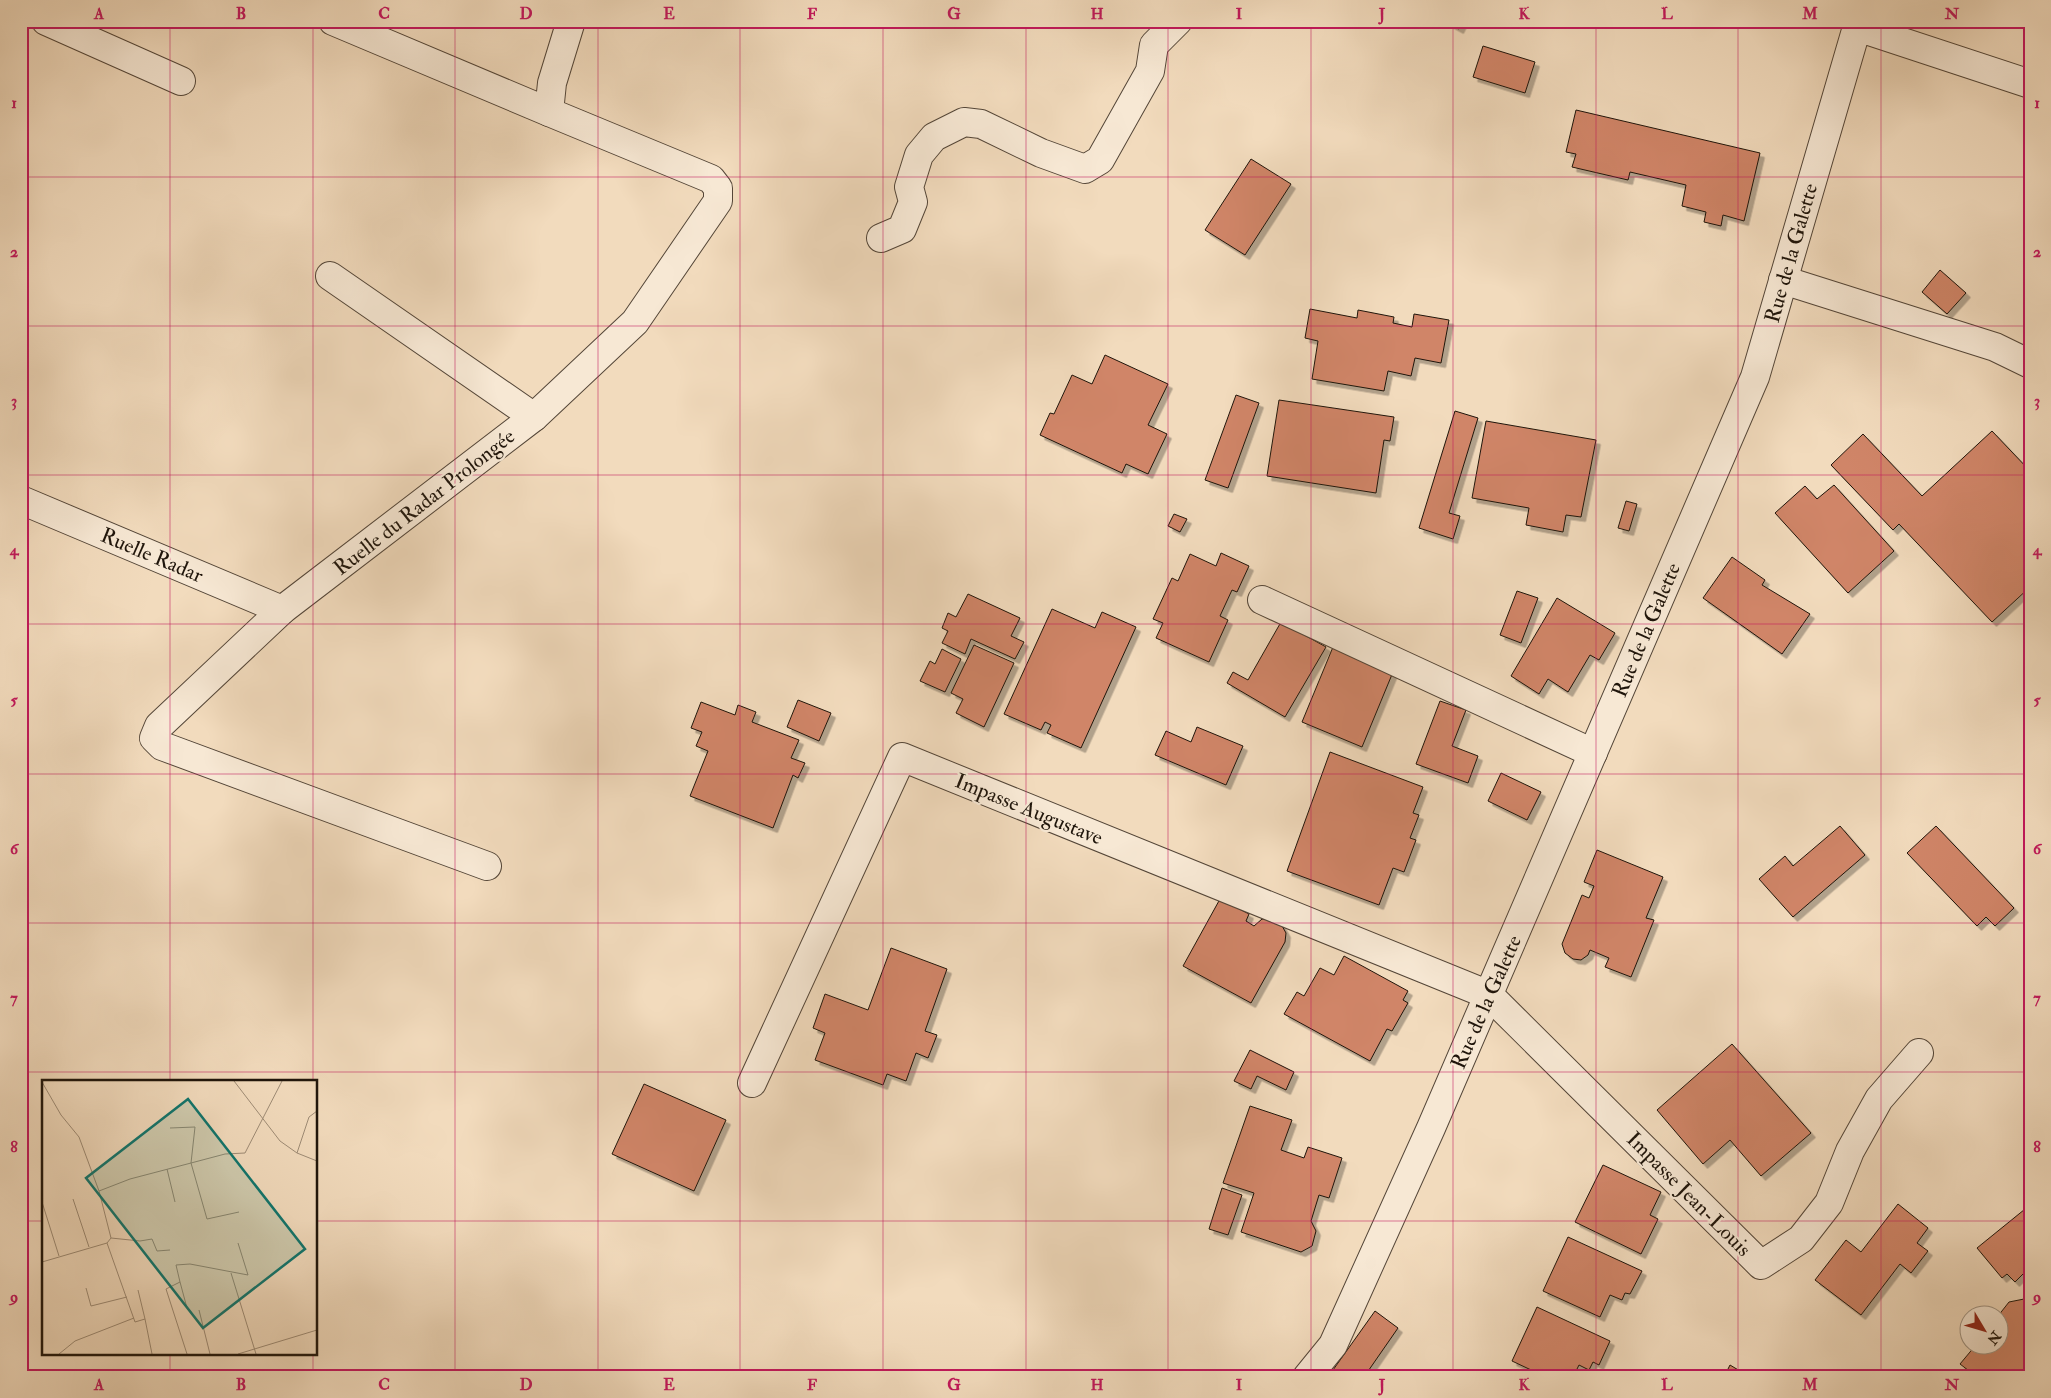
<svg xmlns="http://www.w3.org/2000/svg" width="2051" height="1398" viewBox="0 0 2051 1398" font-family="'IM FELL Double Pica',serif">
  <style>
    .building { fill: #d08567; stroke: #1f150b; filter: url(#shadow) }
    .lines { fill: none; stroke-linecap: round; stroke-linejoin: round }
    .minor-casing { stroke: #544638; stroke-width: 30 }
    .minor { stroke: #f7e8d4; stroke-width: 28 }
    .grid { fill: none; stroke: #c2185b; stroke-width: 1; stroke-opacity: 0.55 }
    .labels { text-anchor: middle; stroke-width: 4.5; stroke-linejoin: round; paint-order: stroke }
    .street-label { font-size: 21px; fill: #1f150b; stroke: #f7e8d4 }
    .inset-road { fill: none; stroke: #9e8c76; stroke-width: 1 }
    .view { fill: #0f766e; fill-opacity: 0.15; stroke: #0f766e; stroke-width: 2.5 }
    .inset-edge { fill: none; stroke: #1f150b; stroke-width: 2.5 }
    .neatline { fill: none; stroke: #c2185b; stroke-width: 2 }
    .grid-label { font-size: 16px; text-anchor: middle; font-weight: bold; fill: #c2185b }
  </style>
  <defs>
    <filter id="shadow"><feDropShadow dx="4.5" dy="4.5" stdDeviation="0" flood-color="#0004"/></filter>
  </defs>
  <rect width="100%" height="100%" fill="#f2dbbd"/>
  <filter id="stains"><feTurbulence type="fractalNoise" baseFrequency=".004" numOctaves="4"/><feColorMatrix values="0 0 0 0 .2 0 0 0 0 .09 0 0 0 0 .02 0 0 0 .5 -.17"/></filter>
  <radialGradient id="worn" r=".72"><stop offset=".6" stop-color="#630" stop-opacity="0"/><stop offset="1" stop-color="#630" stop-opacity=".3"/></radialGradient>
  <g class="building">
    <path d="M1444,21H1463L1459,29Z"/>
    <path d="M1483,46L1535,62L1525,93L1473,77Z"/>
    <path d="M1576,110L1760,153L1744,221L1723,215L1721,226L1704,222L1706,212L1682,206L1686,185L1630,172L1628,180L1572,167L1576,154L1566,152Z"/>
    <path d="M1251,159L1291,184L1245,255L1205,230Z"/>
    <path d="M1940,270L1966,293L1947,314L1922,292Z"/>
    <path d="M1310,309L1357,318L1358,310L1394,317L1393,323L1412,327L1414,314L1449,320L1441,363L1415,358L1411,376L1388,371L1384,391L1312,379L1318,341L1305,338Z"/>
    <path d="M1105,355L1168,384L1148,425L1167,434L1148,474L1126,464L1122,473L1040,435L1050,413L1054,414L1072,375L1092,384Z"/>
    <path d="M1236,395L1259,403L1228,488L1205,480Z"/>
    <path d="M1279,400L1394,417L1390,441L1384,440L1376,493L1267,476Z"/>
    <path d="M1455,411L1478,418L1449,513L1460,516L1453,539L1419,528Z"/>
    <path d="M1486,421L1596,440L1581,517L1566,515L1563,532L1526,525L1529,508L1472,498Z"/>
    <path d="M1992,431L2030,471V587L1992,622L1899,524L1893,530L1831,465L1863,434L1922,496Z"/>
    <path d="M1834,485L1894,551L1848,593L1775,513L1805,486L1817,499Z"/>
    <path d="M1626,501L1637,504L1629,531L1618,528Z"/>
    <path d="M1174,514L1187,519L1180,532L1168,526Z"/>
    <path d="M1221,553L1249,566L1237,592L1232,590L1220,616L1228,620L1209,662L1156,638L1163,623L1153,619L1172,578L1178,581L1190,554L1216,566Z"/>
    <path d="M1732,557L1765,580L1762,585L1810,614L1782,654L1703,598Z"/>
    <path d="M1517,591L1538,598L1521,643L1500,635Z"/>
    <path d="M968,594L1020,618L1011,636L1024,642L1015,659L971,639L965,654L942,643L948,631L942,628L948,613L956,617Z"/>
    <path d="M1557,598L1615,633L1599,660L1590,655L1568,692L1548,679L1539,694L1511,676Z"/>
    <path d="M1052,609L1095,628L1102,612L1136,627L1081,748L1047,733L1051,725L1045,722L1041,730L1004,714Z"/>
    <path d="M1281,622L1326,647L1285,717L1227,683L1233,672L1248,680Z"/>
    <path d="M974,645L1014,663L984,727L956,713L963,699L951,693Z"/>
    <path d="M1333,647L1393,672L1362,747L1302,722Z"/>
    <path d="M942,649L961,659L945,692L920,681L930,661L935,664Z"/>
    <path d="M798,700L831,713L819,741L787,727Z"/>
    <path d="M1440,701L1466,710L1452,746L1478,756L1468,783L1416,764Z"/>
    <path d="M701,702L735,715L738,705L756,712L752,722L799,740L791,758L805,763L798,778L793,775L773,828L690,796L708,751L696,746L702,732L691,728Z"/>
    <path d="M1197,727L1243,746L1226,785L1155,755L1166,731L1191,742Z"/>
    <path d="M1330,752L1423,787L1413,813L1419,815L1410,838L1416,840L1404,872L1393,868L1379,905L1287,871Z"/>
    <path d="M1501,773L1541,792L1527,820L1488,801Z"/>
    <path d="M1840,826L1865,855L1793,917L1759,879L1785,856L1793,866Z"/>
    <path d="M1936,826L2014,908L1995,926L1986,917L1977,926L1907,853Z"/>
    <path d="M1597,850L1663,877L1646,918L1654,920L1631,977L1605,967L1609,958L1590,950L1588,955L1581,960L1573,959L1565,953L1562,944L1582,895L1589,898L1594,886L1584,882Z"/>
    <path d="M1220,899L1249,914L1246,921L1254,926L1262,919H1272L1281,924L1286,933L1285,942L1251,1003L1183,966Z"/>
    <path d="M891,948L947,969L925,1031L937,1035L928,1058L916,1053L906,1081L887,1074L883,1085L815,1060L825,1033L813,1028L825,994L868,1010Z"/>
    <path d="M1344,956L1408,991L1403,1000L1408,1003L1392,1031L1387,1029L1370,1061L1284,1014L1297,992L1304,996L1320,968L1334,975Z"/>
    <path d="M1732,1044L1811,1133L1761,1176L1730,1140L1703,1164L1657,1110Z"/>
    <path d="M1250,1050L1294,1072L1286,1090L1257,1076L1251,1089L1234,1081Z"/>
    <path d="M644,1084L726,1120L694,1191L612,1154Z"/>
    <path d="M1250,1106L1292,1120L1281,1150L1304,1158L1308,1147L1342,1158L1329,1198L1319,1195L1311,1221L1316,1231L1312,1246L1301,1252L1241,1232L1254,1193L1223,1183Z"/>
    <path d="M1603,1165L1661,1192L1650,1215L1658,1219L1641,1254L1575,1222Z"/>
    <path d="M1222,1188L1242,1195L1228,1235L1209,1229Z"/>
    <path d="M1898,1204L1928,1228L1917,1243L1928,1251L1911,1273L1900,1264L1861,1315L1815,1280L1846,1240L1861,1252Z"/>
    <path d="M2030,1205V1267L2015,1282L2007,1274L2002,1278L1977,1248Z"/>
    <path d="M1568,1237L1642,1271L1630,1294L1625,1293L1622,1300L1610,1295L1600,1317L1543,1291Z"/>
    <path d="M2024,1299L2030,1304V1377H1977L1960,1364L1975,1346H1998V1316L2009,1302Z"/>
    <path d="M1537,1307L1610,1341L1599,1365L1593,1362L1589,1370L1579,1365L1573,1377H1546L1512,1361Z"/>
    <path d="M1375,1311L1398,1328L1364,1377H1328Z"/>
    <path d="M1730,1365L1750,1377H1724Z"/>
  </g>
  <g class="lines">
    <g class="minor-casing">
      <g id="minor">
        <path d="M46,21L181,81"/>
        <path d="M333,21L549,112"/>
        <path d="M881,238L902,229L913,202L909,187L919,155L934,137L964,122L981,124L1041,153L1085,169L1100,160L1150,71L1154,45L1178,21"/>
        <path d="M330,276L534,417"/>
        <path d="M1783,280L1995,347L2030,364"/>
        <path d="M21,500L282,610"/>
        <path d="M1262,600L1593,753"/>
        <path d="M487,866L162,746L154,738L159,726L282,610L534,417L635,322L718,201V188L711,179L549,112L552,83L571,21"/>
        <path d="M752,1083L902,757L1489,995L1761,1265L1801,1239L1829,1203L1850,1151L1879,1099L1919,1053"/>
        <path d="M1307,1377L1333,1345L1431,1128L1755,377L1857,27L2030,84"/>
      </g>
    </g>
    <use href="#minor" class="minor"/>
  </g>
  <path class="grid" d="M170,21V1082M313,21V1082M455,21V1377M598,21V1377M740,21V1377M883,21V1377M1026,21V1377M1168,21V1377M1311,21V1377M1453,21V1377M1596,21V1377M1738,21V1377M1881,21V1377M21,177H2030M21,326H2030M21,475H2030M21,624H2030M21,774H2030M21,923H2030M21,1072H2030M21,1221H44M316,1221H2030M170,1354V1377M313,1354V1377"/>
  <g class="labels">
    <g class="street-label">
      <text transform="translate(1791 253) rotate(-74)" y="7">Rue de la Galette</text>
      <text transform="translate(424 502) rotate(-38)" y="7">Ruelle du Radar Prolongée</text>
      <text transform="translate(152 555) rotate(23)" y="7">Ruelle Radar</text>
      <text transform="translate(1646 630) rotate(-67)" y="7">Rue de la Galette</text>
      <text transform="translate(1029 809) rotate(22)" y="7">Impasse Augustave</text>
      <text transform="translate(1486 1002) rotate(-66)" y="7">Rue de la Galette</text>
      <text transform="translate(1689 1194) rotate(45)" y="7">Impasse Jean-Louis</text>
    </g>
  </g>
  <g transform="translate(42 1080)">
    <rect width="275" height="275" fill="#f2dbbd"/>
    <path class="inset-road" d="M192,1L238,61L255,73L275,81M0,2L19,35L37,57L57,111L88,99L149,83L183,74L203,73L240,1M128,48L153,47L149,83L165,139L197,132M255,73L267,37L275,31M125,89L133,122M31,119L47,167M0,122L17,176M69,158L98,161L110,159L115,171L128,170M65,163L93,242L103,239L110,274M0,182L65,163L69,158L57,111M189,193L214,274M138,202L145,228M44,208L49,226L85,217M96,210L103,239M157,230L168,274M17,274L33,261L92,238M145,274L124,209L138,202L134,185L148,184L206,195L196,163M196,274L275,250"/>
    <path class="view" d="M146,19L263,169L161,248L44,98Z"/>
    <rect width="275" height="275" class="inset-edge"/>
  </g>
  <rect width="2051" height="1398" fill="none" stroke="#f2dbbd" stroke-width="55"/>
  <g transform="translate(1984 1330) rotate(128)"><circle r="24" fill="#f7e8d4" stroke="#a19484"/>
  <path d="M0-4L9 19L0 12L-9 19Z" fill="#8f2418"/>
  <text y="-8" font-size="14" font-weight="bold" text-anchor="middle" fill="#1f150b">N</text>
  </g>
  <rect x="28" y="28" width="1996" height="1342" class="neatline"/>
  <g class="grid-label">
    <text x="99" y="19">A</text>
    <text x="241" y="19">B</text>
    <text x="384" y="19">C</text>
    <text x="526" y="19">D</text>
    <text x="669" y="19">E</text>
    <text x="812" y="19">F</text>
    <text x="954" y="19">G</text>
    <text x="1097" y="19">H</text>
    <text x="1239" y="19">I</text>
    <text x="1382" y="19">J</text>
    <text x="1524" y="19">K</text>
    <text x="1667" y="19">L</text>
    <text x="1810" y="19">M</text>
    <text x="1952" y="19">N</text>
    <text x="14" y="108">1</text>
    <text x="2037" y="108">1</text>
    <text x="14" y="257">2</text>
    <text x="2037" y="257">2</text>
    <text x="14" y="406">3</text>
    <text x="2037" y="406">3</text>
    <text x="14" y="555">4</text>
    <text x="2037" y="555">4</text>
    <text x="14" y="705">5</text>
    <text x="2037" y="705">5</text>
    <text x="14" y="854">6</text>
    <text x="2037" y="854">6</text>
    <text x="14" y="1003">7</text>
    <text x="2037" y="1003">7</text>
    <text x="14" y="1152">8</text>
    <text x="2037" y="1152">8</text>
    <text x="14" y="1302">9</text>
    <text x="2037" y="1302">9</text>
    <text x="99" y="1390">A</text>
    <text x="241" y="1390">B</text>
    <text x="384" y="1390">C</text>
    <text x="526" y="1390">D</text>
    <text x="669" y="1390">E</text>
    <text x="812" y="1390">F</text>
    <text x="954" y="1390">G</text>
    <text x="1097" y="1390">H</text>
    <text x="1239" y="1390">I</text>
    <text x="1382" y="1390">J</text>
    <text x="1524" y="1390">K</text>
    <text x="1667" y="1390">L</text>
    <text x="1810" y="1390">M</text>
    <text x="1952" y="1390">N</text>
  </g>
  <rect width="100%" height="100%" filter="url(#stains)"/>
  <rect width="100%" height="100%" fill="url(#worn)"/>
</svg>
